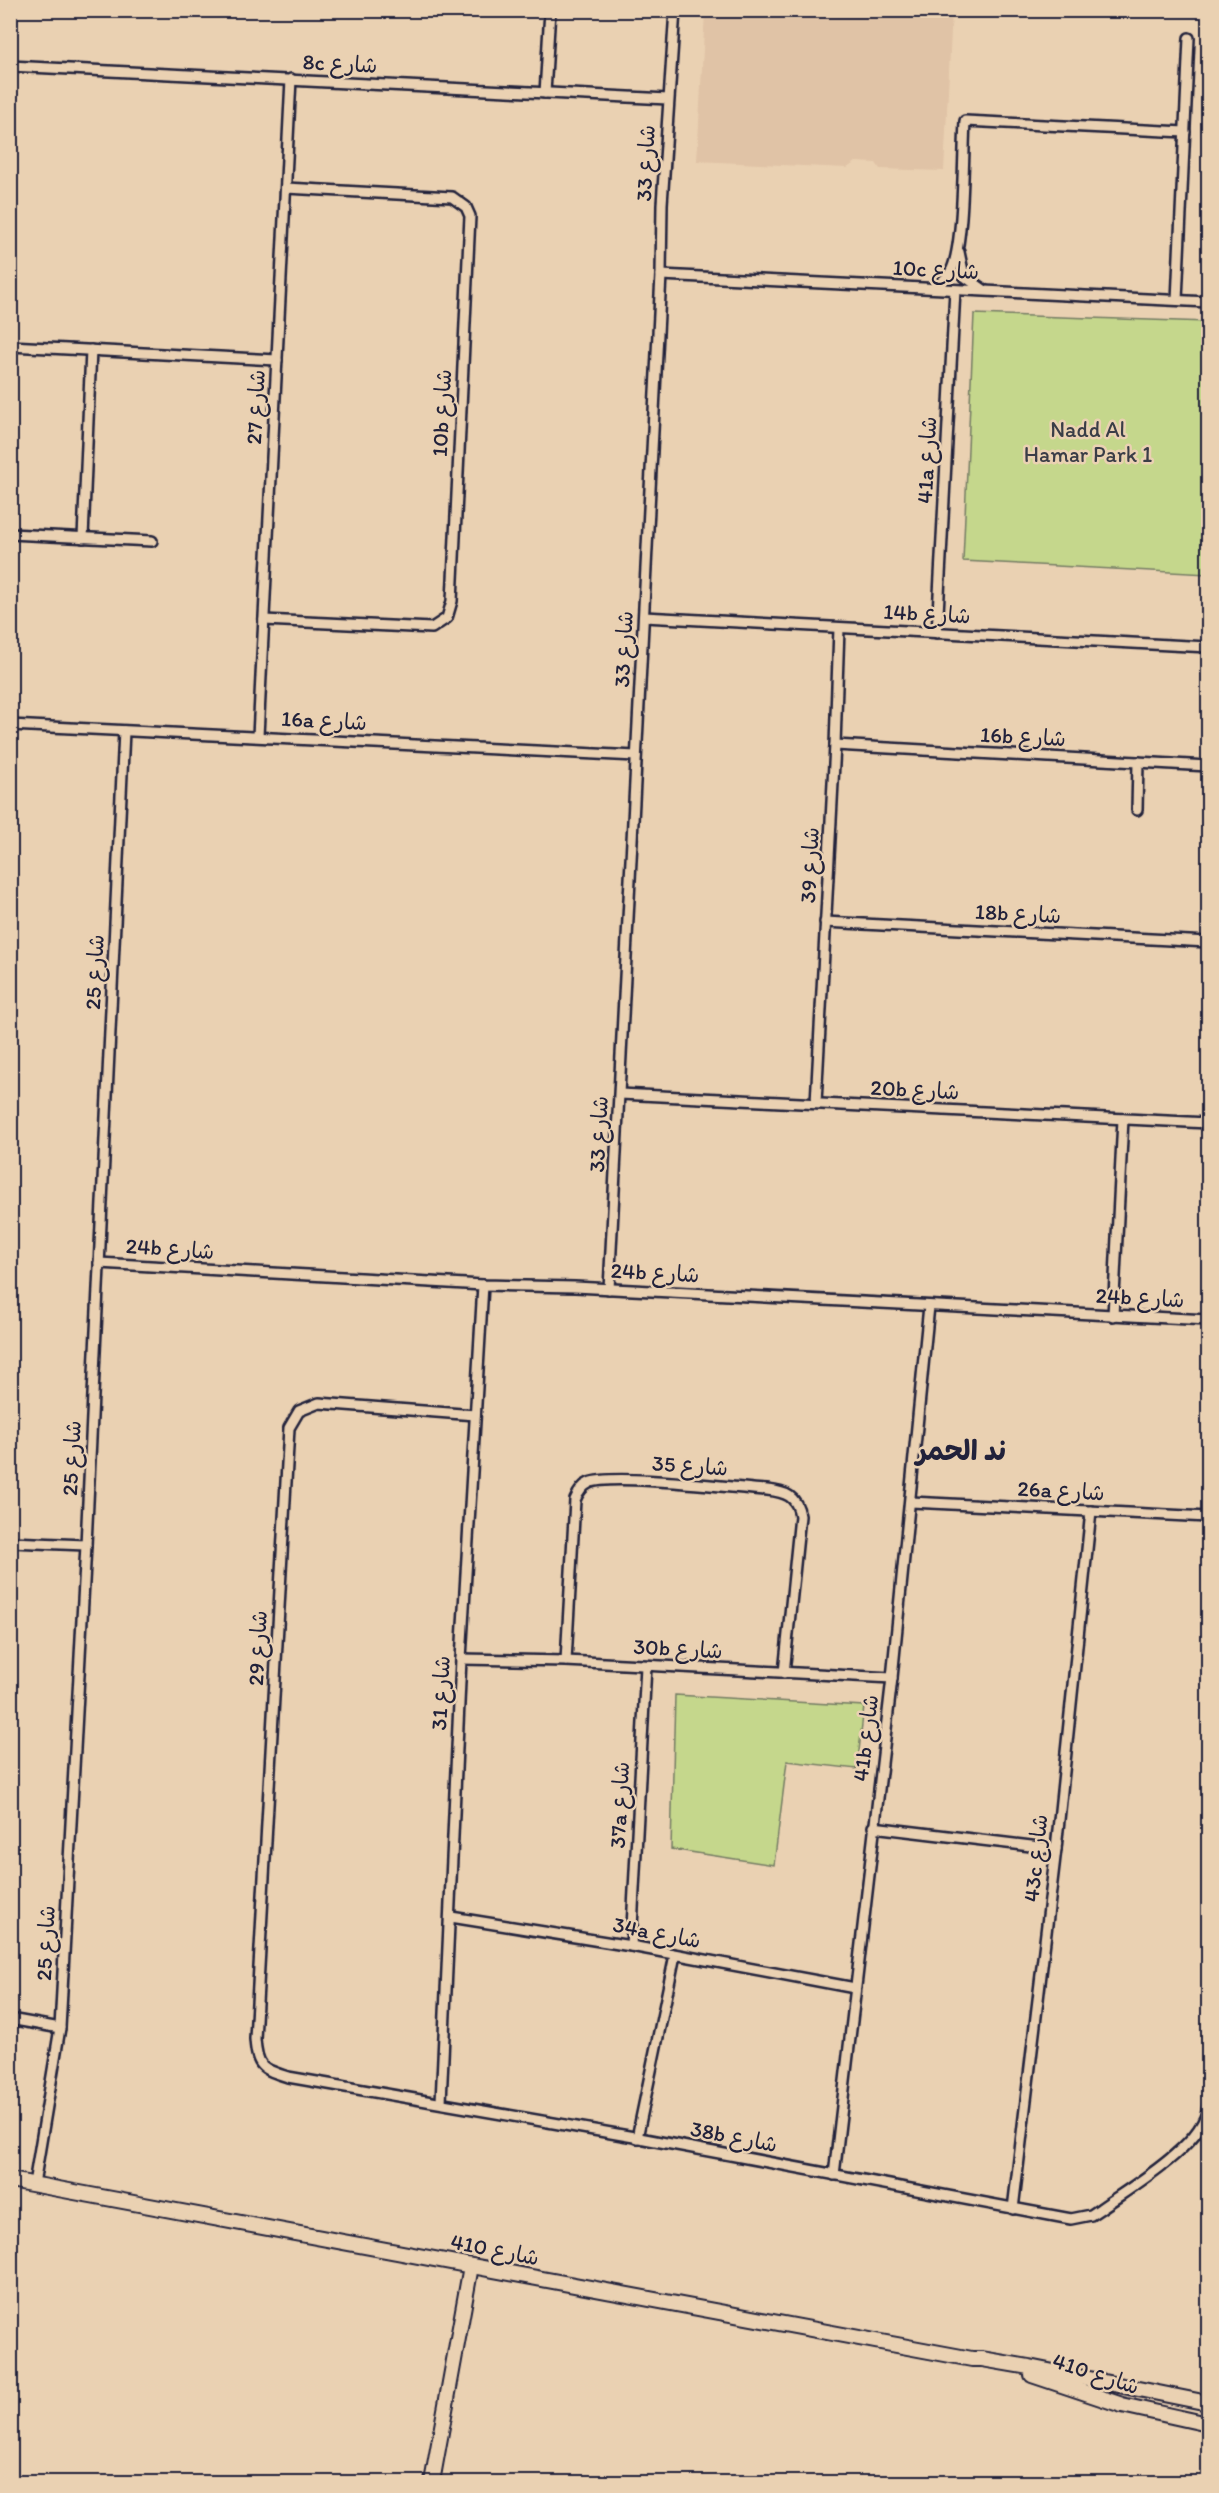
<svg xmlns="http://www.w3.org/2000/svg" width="1219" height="2493" viewBox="0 0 1219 2493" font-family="Itim,'Playpen Sans Arabic',sans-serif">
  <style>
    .built { fill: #e0c3a6 }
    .green { fill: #c5d78c; stroke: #747c64; stroke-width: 1.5 }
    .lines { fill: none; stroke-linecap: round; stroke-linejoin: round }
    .street-casing { stroke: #22223b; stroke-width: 14 }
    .secondary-casing { stroke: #22223b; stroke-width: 18 }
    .street { stroke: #ead1b2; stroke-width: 9 }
    .secondary { stroke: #ead1b2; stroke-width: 14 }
    .labels { text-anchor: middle; stroke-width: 5; stroke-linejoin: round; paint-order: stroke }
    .street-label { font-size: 22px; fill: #22223b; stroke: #ead1b2 }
    .park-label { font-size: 22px; fill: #3a3d47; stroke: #ead1b2 }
    .district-label { font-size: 28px; font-weight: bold; fill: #22223b; stroke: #ead1b2 }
  </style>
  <rect width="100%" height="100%" fill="#ead1b2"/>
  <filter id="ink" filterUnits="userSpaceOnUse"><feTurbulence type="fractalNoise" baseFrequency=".0167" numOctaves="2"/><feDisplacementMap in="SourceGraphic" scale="12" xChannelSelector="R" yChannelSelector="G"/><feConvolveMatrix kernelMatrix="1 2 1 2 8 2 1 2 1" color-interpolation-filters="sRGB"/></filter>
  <g filter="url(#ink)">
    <path class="built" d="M705,11H952L944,171L880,169L876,163L856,162L847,168L697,161Z"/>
    <g class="green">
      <path d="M974,314L1208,322V574L963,561Z"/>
      <path d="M675,1695L864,1706L857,1769L787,1761L774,1865L671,1849Z"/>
    </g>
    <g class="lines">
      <g class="street-casing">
        <g id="street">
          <path d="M10,66L668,99"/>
          <path d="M545,93L550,10"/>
          <path d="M959,252L964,276L984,290"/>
          <path d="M661,275L1208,302"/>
          <path d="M933,288C941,283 948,278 952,269C964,242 963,155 965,121L1185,132"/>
          <path d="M1177,300L1189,38"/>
          <path d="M10,346L277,360"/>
          <path d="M10,534L152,541"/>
          <path d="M83,538L91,350"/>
          <path d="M644,617L1208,647"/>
          <path d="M264,620L432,628L447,618L452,601L470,216L466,207L452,197L286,188"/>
          <path d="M937,633L955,290"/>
          <path d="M10,725L636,756"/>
          <path d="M258,736L291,79"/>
          <path d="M835,745L1208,766"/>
          <path d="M1137,810L1138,762"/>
          <path d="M825,922L1208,942"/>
          <path d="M620,1094L1208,1123"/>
          <path d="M816,1103L835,745L839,628"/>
          <path d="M99,1263L483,1285L575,1287L1208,1320"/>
          <path d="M609,1289L661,275L662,204L675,10"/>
          <path d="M1113,1316L1123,1119"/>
          <path d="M475,1415L319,1403L299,1411L289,1428L255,2039C257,2067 262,2069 288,2077L634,2137L1071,2219L1091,2215L1100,2209C1131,2187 1205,2144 1208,2106"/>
          <path d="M911,1502L1208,1517"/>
          <path d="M10,1542L86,1545"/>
          <path d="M461,1659L566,1661L892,1678"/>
          <path d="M566,1661L575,1500C578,1493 582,1486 589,1483C611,1473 735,1488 767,1490C786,1492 797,1496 800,1516L784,1673"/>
          <path d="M873,1827L1056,1849"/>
          <path d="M451,1917L631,1946L855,1988"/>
          <path d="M631,1946L646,1666"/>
          <path d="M10,2019L60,2028"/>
          <path d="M441,2102L461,1659L483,1285"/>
          <path d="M637,2138L675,1955"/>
          <path d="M834,2175L892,1678L929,1306"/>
          <path d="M34,2184L60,2028L86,1545L124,731"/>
          <path d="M1013,2209L1056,1849L1091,1511"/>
        </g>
      </g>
      <g class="secondary-casing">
        <g id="secondary">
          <path d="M10,2180L972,2359H982L1029,2367L1208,2403"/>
          <path d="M1032,2375L1122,2405L1208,2424"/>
          <path d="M432,2482L471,2266"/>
        </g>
      </g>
      <use href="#street" class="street"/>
      <use href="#secondary" class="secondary"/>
    </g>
  </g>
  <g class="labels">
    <g class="street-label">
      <text transform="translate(340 63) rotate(3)" y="8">8c شارع</text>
      <text transform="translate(645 163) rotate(-87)" y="8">شارع 33</text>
      <text transform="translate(936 269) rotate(3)" y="8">10c شارع</text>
      <text transform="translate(255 407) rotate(-87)" y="8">شارع 27</text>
      <text transform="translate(441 413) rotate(-87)" y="8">10b شارع</text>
      <text transform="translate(926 460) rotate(-87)" y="8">41a شارع</text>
      <text transform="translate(927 613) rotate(3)" y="8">14b شارع</text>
      <text transform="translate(623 649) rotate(-87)" y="8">شارع 33</text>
      <text transform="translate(324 720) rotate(3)" y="8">16a شارع</text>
      <text transform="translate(1023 736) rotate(3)" y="8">16b شارع</text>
      <text transform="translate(809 865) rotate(-87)" y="8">شارع 39</text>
      <text transform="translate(1018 913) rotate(3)" y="8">18b شارع</text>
      <text transform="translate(94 972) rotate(-87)" y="8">شارع 25</text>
      <text transform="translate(915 1089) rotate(3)" y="8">20b شارع</text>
      <text transform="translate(598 1134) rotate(-87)" y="8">شارع 33</text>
      <text transform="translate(170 1248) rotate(4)" y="8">24b شارع</text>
      <text transform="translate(655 1272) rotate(3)" y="8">24b شارع</text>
      <text transform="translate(1140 1297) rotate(3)" y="8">24b شارع</text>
      <text transform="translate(71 1458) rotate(-87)" y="8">شارع 25</text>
      <text transform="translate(690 1465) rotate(4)" y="8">شارع 35</text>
      <text transform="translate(1061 1490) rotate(3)" y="8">26a شارع</text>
      <text transform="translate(257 1648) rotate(-87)" y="8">شارع 29</text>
      <text transform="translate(678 1648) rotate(3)" y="8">30b شارع</text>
      <text transform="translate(440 1693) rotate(-87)" y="8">شارع 31</text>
      <text transform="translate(865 1738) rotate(-83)" y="8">41b شارع</text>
      <text transform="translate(619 1805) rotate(-87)" y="8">37a شارع</text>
      <text transform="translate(1035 1858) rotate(-84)" y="8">43c شارع</text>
      <text transform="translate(657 1932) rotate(11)" y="8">34a شارع</text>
      <text transform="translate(45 1943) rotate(-87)" y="8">شارع 25</text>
      <text transform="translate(734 2136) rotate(11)" y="8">38b شارع</text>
      <text transform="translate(495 2249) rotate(11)" y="8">شارع 410</text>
      <text transform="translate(1096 2373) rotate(18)" y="8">شارع 410</text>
    </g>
    <g class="park-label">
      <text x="1088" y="437">Nadd Al<tspan x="1088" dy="25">Hamar Park 1</tspan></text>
    </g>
    <g class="district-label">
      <text x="961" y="1460">ند الحمر</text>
    </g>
  </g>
  <rect width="1219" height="2493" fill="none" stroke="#ead1b2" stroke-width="36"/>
  <rect x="18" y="18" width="1183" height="2457" fill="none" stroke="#22223b" stroke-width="2" filter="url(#ink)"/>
</svg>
